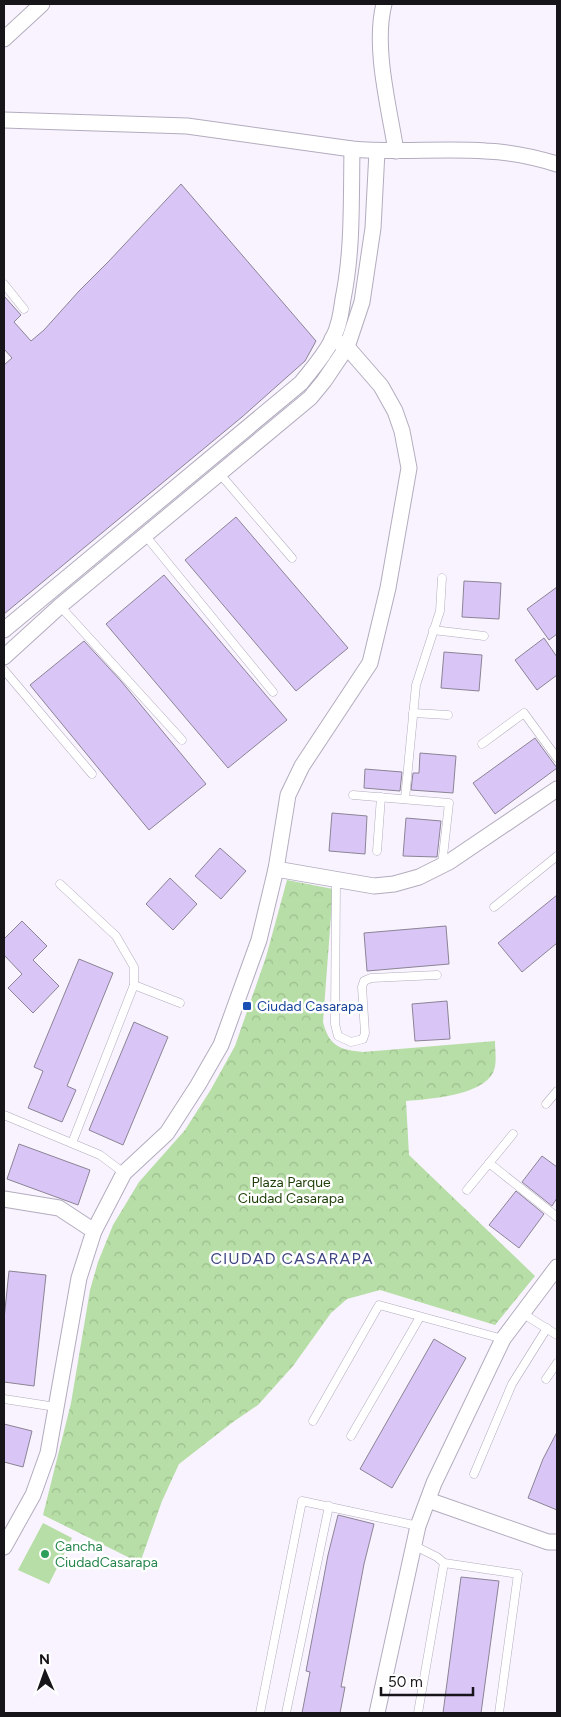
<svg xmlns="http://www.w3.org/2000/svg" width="561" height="1717" viewBox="0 0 561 1717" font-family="Figtree,sans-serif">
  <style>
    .green { fill: #b7dea6 }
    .forest { fill: url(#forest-crowns) }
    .building { fill: #dac5f7; stroke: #8b8495 }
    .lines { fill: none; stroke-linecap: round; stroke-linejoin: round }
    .service-casing { stroke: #b3acbe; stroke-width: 9 }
    .minor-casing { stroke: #b3acbe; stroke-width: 17 }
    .service { stroke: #fff; stroke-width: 8 }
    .minor { stroke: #fff; stroke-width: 15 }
    .transit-dot { fill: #1a4fb4; stroke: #fff; stroke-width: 2 }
    .leisure-dot { fill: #2e9e5b; stroke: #fff; stroke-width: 2 }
    .labels { text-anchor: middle; stroke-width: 5; stroke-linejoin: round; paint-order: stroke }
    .transit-label { font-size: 14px; fill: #164399; stroke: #fff; text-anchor: start }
    .park-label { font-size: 14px; fill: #1c3e06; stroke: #fff }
    .leisure-label { font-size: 14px; fill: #27864d; stroke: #fff; text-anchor: start }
    .quarter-label { font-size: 16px; letter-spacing: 1px; fill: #404884; stroke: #fff }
  </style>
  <defs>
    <pattern id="forest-crowns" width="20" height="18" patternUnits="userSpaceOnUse" patternTransform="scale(1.25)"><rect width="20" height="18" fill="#b7dea6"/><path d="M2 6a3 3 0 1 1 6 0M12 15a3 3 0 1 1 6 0" fill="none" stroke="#9dbe8e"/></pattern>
  </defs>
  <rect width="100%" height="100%" fill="#f8f3fe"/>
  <path class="green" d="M43,1523L72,1538L49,1584L18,1570Z"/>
  <path class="forest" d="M287,880L333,889L323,1022C329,1046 340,1050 363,1052L495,1041C495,1052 498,1067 491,1076C476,1096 429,1099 406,1101L409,1155L535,1276L495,1325L380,1290L347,1299L331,1313L293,1366L258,1405L233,1422L179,1464L162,1501L140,1563L43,1515L71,1403L90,1290L98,1262L113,1225L139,1182L185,1130L210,1091L235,1046L266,957Z"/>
  <g class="building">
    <path d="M181,184L316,341L305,361L242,417L4,614V365L12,358L4,349V296L21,315L14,322L31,341L44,330L79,291L109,261Z"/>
    <path d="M236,517L348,648L296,691L185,560Z"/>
    <path d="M164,575L287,720L228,768L106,624Z"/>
    <path d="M464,581L501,583L499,619L462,617Z"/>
    <path d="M557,587V634L549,640L527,609Z"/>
    <path d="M544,638L557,657V675L537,690L515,660Z"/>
    <path d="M84,641L121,681L206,784L149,830L30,685Z"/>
    <path d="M444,652L482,655L479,691L441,688Z"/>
    <path d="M535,738L557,768L495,814L473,783Z"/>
    <path d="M420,753L456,756L453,793L411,790L413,773H419Z"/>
    <path d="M365,769L402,772L400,791L364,788Z"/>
    <path d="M332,813L367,816L365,854L329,851Z"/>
    <path d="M406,818L441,821L437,857L403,856Z"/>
    <path d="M220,848L246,871L221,899L195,876Z"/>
    <path d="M170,878L197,904L173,930L146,904Z"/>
    <path d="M557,895V943L522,972L498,943Z"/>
    <path d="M22,921L47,946L33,960L59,986L33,1013L8,988L22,974L4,955V939Z"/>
    <path d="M446,926L449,964L367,971L364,933Z"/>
    <path d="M79,959L113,973L67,1086L76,1090L62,1122L28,1108L43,1071L34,1067Z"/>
    <path d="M447,1001L450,1039L415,1041L412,1004Z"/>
    <path d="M134,1022L168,1037L123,1145L89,1130Z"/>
    <path d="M19,1144L90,1170L78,1205L7,1179Z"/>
    <path d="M542,1156L557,1167V1198L552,1206L522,1182Z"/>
    <path d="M516,1191L544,1214L519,1248L489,1225Z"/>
    <path d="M9,1271L46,1275L34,1386L4,1382V1319Z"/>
    <path d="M434,1339L466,1358L392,1488L360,1469Z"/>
    <path d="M4,1424L32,1431L23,1467L4,1462Z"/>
    <path d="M557,1432V1510L528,1498L543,1459Z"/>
    <path d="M338,1515L374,1524L364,1564L341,1687H345L340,1713H302L310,1672L306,1671L328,1555Z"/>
    <path d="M461,1577L499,1581L481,1713H443Z"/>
  </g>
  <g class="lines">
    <g class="service-casing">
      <g id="service">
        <path d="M4,284L24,309"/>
        <path d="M220,474L292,558"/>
        <path d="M145,535L273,692"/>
        <path d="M60,606L182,740"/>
        <path d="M433,630L484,636"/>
        <path d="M4,670L92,774"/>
        <path d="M413,713L448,715"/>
        <path d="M482,744L524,713L557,758"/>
        <path d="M353,795L449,803L442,865"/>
        <path d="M405,799L416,685L440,611L442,578"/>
        <path d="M377,851L381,797"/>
        <path d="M336,880L335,1024L338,1036L351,1042L363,1039L365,1033L362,987L364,981L371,978L437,975"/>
        <path d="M60,884L116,936L134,967V985L72,1143"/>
        <path d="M494,907L557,856"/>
        <path d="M134,985L180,1003"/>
        <path d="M546,1104L557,1091"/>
        <path d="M4,1115L100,1155L124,1173"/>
        <path d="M489,1163L557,1217"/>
        <path d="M467,1190L513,1134"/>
        <path d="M522,1313L557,1335"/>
        <path d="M546,1379L557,1363"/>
        <path d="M4,1399L56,1407"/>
        <path d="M313,1421L379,1305L503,1339"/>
        <path d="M351,1436L420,1317"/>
        <path d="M474,1474L512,1384L547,1328"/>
        <path d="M415,1546L437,1557L444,1563L518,1574L499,1713"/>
        <path d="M260,1713L302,1501L418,1526"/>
        <path d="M286,1713L329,1506"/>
        <path d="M418,1713L444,1563"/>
      </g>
    </g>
    <g class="minor-casing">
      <g id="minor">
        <path d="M384,4C373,47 389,107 396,151"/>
        <path d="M4,39L42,4"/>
        <path d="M4,120L187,126L352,149C397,153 441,148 486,151C510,152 534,157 557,164"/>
        <path d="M4,630L301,383C312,369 324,356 332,340C339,327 341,313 343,299C353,250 351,200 352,149"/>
        <path d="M4,657L60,606L310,398L324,381L347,347L362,302L373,228L377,151"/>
        <path d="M276,869L374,886L394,884L419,877L449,862L557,789"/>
        <path d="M4,1199L59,1208L94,1231"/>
        <path d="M428,1500L548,1542H557"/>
        <path d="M4,1547L33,1495L48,1453L79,1278L94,1231L124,1173L167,1133L198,1085L221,1045L259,940L276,869L288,795L302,766L370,663L388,588L409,468L402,431L395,411L381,386L347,347L332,339"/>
        <path d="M377,1713L418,1526L434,1483L503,1339L557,1267"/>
      </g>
    </g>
    <use href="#service" class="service"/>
    <use href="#minor" class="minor"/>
  </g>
  <rect class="transit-dot" x="242" y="1001" width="10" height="10" rx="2.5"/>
  <circle class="leisure-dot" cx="45" cy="1554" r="5"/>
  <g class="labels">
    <g class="transit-label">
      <text x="257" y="1011">Ciudad Casarapa</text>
    </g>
    <g class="park-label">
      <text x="291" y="1187">Plaza Parque<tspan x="291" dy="16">Ciudad Casarapa</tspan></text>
    </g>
    <g class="leisure-label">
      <text x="55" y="1551">Cancha<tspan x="55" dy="16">CiudadCasarapa</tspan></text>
    </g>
    <g class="quarter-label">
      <text x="292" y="1264">CIUDAD CASARAPA</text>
    </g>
  </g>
  <rect width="561" height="1717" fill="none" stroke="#17141a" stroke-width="10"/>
  <g transform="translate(45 1672) rotate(358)" stroke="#ffffff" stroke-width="4" paint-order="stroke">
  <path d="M0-4L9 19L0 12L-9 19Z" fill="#17141a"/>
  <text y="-8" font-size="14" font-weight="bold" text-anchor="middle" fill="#17141a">N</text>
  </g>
  <path d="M381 1687v8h92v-8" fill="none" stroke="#17141a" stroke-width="2.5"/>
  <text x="388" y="1687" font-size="15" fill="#17141a" stroke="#ffffff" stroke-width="4" paint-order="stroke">50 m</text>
</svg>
